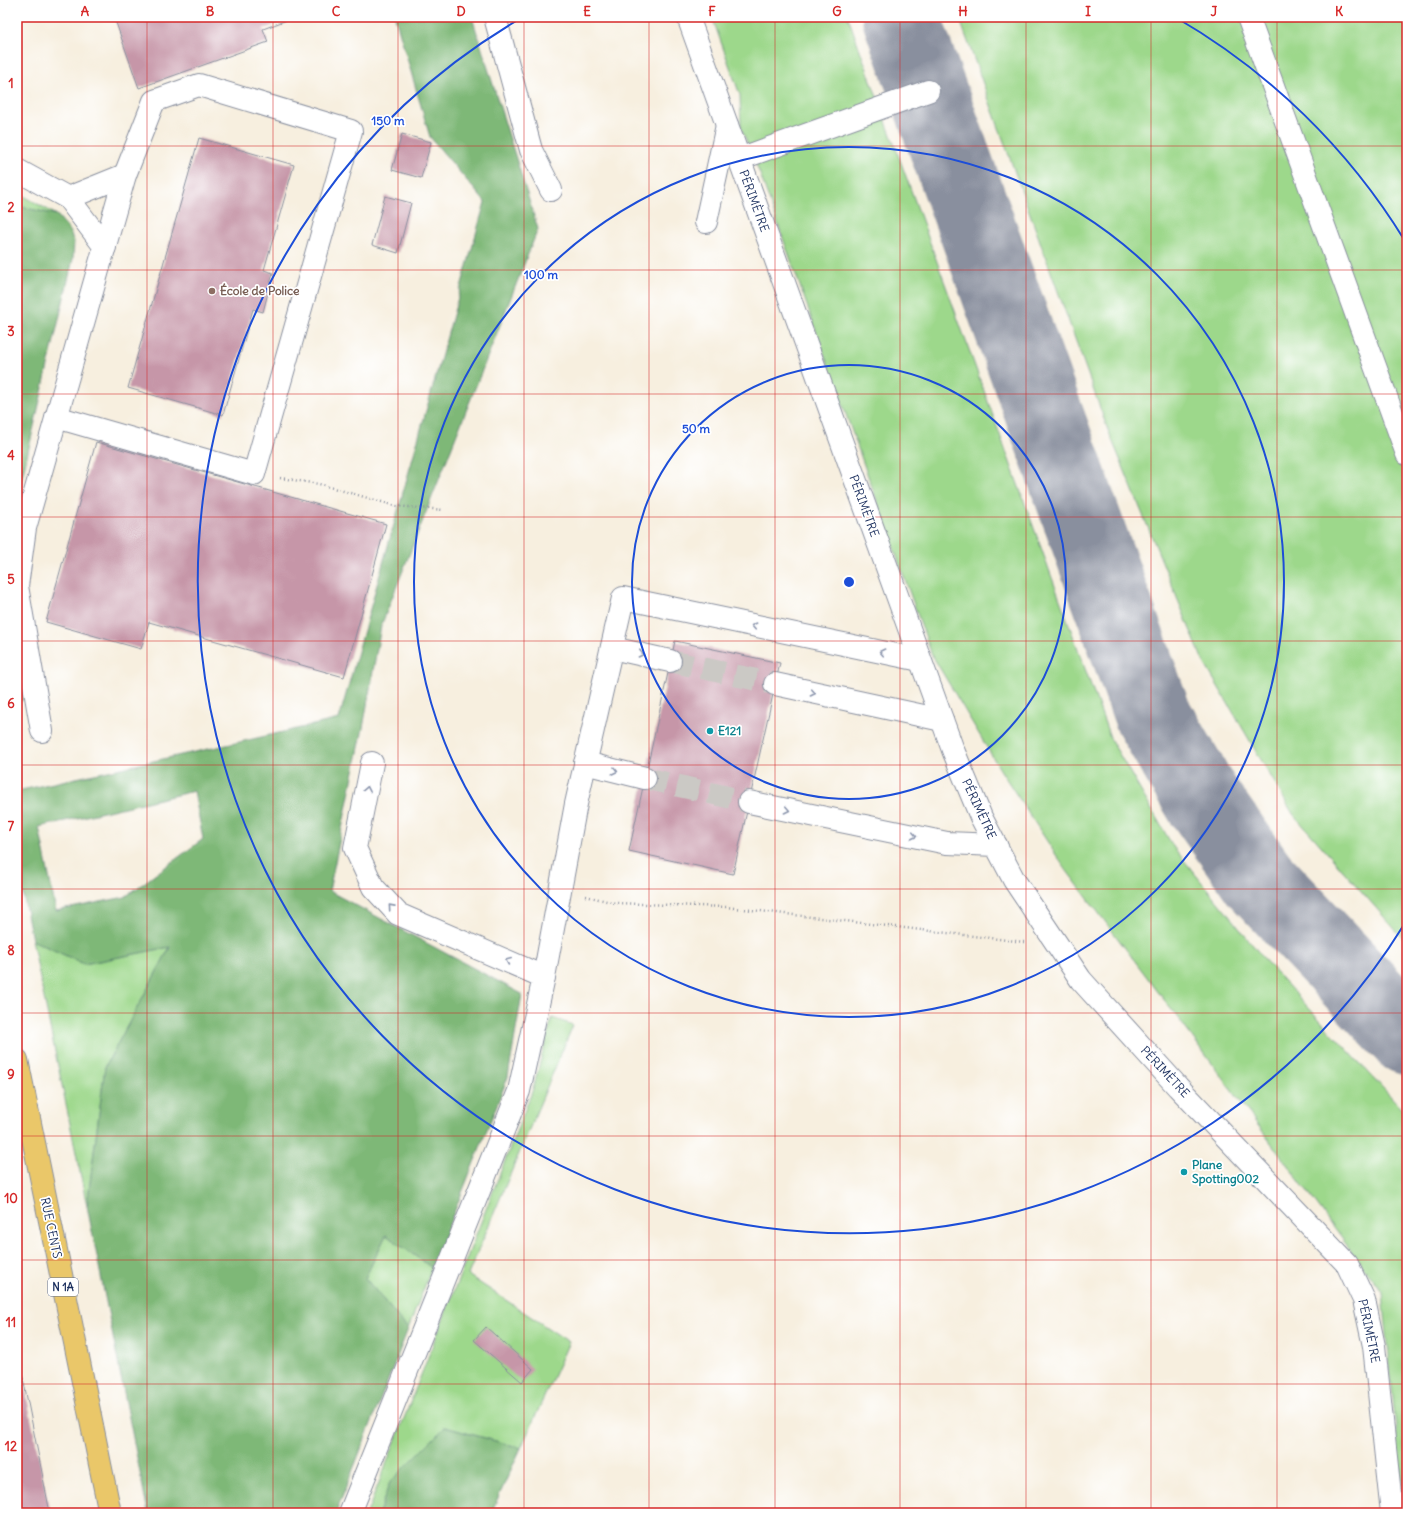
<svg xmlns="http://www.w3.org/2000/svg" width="1424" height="1530" viewBox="0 0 1424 1530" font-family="Delius,sans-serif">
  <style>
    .green { fill: #9dd88b; stroke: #5c8474 }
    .forest { fill: #7eb877; stroke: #4c746a; fill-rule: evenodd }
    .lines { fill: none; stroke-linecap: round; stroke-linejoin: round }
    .taxiway { stroke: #898f9e; stroke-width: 78 }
    .building { fill: #c696a8 }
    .minor-tunnel { stroke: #cbc9c5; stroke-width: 22; stroke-dasharray: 22 11; stroke-linecap: butt }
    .minor-casing { stroke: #898f9e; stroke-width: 24 }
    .major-casing { stroke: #898f9e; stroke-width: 24 }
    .path { stroke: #898f9e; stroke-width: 2.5; stroke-dasharray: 1 3; stroke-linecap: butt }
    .minor { stroke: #fff; stroke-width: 22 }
    .major { stroke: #eac769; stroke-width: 22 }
    .oneway { stroke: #8d97ae }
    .grid { fill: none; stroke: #d62828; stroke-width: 1; stroke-opacity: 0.55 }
    .ring { fill: none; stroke: #1d4ed8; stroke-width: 2 }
    .education-dot { fill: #8d6e63; stroke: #fff; stroke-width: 1.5 }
    .culture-dot { fill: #0f9aa8; stroke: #fff; stroke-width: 1.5 }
    .labels { text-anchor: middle; stroke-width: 3.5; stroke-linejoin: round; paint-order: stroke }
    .shield { fill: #fff; stroke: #5f6d8e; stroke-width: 1 }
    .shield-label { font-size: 11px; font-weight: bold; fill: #1b2f5e }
    .street-label { font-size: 12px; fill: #1b2f5e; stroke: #fff }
    .education-label { font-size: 12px; font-weight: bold; fill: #785e54; stroke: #fff; text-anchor: start }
    .culture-label { font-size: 12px; font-weight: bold; fill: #0d838f; stroke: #fff; text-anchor: start }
    .centre { fill: #1d4ed8; stroke: #fff; stroke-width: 2 }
    .ring-label { font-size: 12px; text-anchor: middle; font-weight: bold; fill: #1d4ed8; stroke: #fff; stroke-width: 3.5; stroke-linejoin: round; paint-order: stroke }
    .neatline { fill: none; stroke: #d62828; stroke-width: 1.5 }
    .grid-label { font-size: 13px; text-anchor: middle; font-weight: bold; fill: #d62828 }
  </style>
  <rect width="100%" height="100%" fill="#fff"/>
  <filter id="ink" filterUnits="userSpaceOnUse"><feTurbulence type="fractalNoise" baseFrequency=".025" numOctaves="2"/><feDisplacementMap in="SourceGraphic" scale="8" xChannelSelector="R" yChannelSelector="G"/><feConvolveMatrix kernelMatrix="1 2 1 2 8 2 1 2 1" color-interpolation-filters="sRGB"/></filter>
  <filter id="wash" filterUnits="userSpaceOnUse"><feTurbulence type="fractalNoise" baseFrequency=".012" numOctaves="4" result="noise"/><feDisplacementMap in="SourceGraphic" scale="16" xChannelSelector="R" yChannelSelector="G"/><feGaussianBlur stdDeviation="0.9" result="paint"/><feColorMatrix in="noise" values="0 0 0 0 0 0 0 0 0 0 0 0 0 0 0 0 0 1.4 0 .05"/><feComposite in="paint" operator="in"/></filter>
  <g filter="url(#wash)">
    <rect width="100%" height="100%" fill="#f7efdf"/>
    <g class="green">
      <path d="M712,17H848L1111,740L1174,848L1269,965L1407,1114V1513H1404L1383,1294L1223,1078L1064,867L1001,771L932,655L760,174L741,128L740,95Z"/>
      <path d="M959,17H1407V943L1293,814L1203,661L1108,430Z"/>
      <path d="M17,192L57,215L17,206Z"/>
      <path d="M32,940L84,964L170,947L105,1067L87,1206Z"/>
      <path d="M552,1018L573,1025L468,1275L569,1342L521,1448L445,1427L390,1482L379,1513H367L533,1089Z"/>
      <path d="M386,1235L432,1268L408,1329L365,1278Z"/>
    </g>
    <g class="forest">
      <path d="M395,17H472L538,229L381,626L363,728L329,891L522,994L508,1077L432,1268L386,1235L365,1278L408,1329L336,1513H148L87,1206L105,1067L170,947L84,964L32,940L17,863V791L231,744L339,719L485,202L430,137ZM194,791L203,839L125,897L56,911L39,827Z"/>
      <path d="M17,206L57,215L68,228L74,241L73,259L17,499Z"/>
      <path d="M17,658L24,700L17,701Z"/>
      <path d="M445,1427L521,1448L491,1513H379L390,1482Z"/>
    </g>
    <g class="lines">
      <path class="taxiway" d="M901,17L1153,716L1202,799L1259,879L1407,1036"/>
    </g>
    <g id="blocks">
      <g class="building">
        <path d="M114,17H295L263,29L268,42L139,88Z"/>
        <path d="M402,134L431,142L421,178L392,170Z"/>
        <path d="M199,138L294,165L264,270L273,273L263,312L253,309L223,415L128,388Z"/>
        <path d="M385,196L411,203L398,253L372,245Z"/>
        <path d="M96,442L386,524L344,677L149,622L141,649L46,622Z"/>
        <path d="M675,641L780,663L733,874L629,851Z"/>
        <path d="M486,1327L533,1369L522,1382L474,1340Z"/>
        <path d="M17,1353H18L50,1513H17Z"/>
      </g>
    </g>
  </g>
  <g filter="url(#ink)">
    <use href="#blocks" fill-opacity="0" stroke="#898f9e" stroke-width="1"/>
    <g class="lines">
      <g class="minor-tunnel">
        <path d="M670,661L775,684"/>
        <path d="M645,778L749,802"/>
      </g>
      <g class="minor-casing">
        <g id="minor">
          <path d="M495,17L531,150L551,190"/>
          <path d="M688,17L953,750L981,817L1014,880L1081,980L1178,1087L1347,1264L1364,1300L1374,1346L1392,1513"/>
          <path d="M1248,17L1407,454"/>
          <path d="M739,159L928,91"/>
          <path d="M17,170L68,198L105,247"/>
          <path d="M68,198L125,175"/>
          <path d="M706,222L727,125"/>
          <path d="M612,648L670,661"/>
          <path d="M775,684L942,720"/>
          <path d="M42,731L17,586L25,528L125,175L154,101L199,85L351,131L254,474L56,417"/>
          <path d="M372,763L355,848L373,887L398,914L544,977"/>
          <path d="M585,763L645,778"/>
          <path d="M749,802L947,843L996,845"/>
          <path d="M350,1513L519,1091L544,977L576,804L623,598L920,660"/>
        </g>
      </g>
      <g class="major-casing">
        <path id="major" d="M17,1060L110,1513"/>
      </g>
      <g class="path">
        <path d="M280,478L319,484L396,506L444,510"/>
        <path d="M586,896L615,903L726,907L1024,942"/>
      </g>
      <use href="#minor" class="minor"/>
      <use href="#major" class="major"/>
    </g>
    <defs><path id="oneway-chevron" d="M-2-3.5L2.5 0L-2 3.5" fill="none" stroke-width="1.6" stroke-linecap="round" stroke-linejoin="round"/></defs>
    <g class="oneway">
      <use href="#oneway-chevron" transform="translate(754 626) rotate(-168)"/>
      <use href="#oneway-chevron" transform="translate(882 652) rotate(-168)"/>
      <use href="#oneway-chevron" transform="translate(641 654) rotate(12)"/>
      <use href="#oneway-chevron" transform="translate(813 693) rotate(12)"/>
      <use href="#oneway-chevron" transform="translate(615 771) rotate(14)"/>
      <use href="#oneway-chevron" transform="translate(367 789) rotate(-79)"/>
      <use href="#oneway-chevron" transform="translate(787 810) rotate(12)"/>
      <use href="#oneway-chevron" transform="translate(914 836) rotate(12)"/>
      <use href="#oneway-chevron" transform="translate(391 907) rotate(-132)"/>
      <use href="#oneway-chevron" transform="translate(508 961) rotate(-157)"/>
    </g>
  </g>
  <path class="grid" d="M147,17V1513M273,17V1513M398,17V1513M524,17V1513M649,17V1513M775,17V1513M900,17V1513M1026,17V1513M1151,17V1513M1277,17V1513M17,146H1407M17,270H1407M17,394H1407M17,517H1407M17,641H1407M17,765H1407M17,889H1407M17,1013H1407M17,1136H1407M17,1260H1407M17,1384H1407"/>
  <g class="ring">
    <circle cx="849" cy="582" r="217"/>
    <circle cx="849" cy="582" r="435"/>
    <path d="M1405 923A652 652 0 1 1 523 17M1175 17A652 652 0 0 1 1405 241"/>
  </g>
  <circle class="education-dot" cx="212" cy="291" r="4"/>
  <g class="culture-dot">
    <circle cx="710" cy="731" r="4"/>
    <circle cx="1184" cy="1172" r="4"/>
  </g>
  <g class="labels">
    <rect class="shield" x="48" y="1278" width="30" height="18" rx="3"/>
    <g class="shield-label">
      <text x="63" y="1291">N 1A</text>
    </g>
    <g class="street-label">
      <text transform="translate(754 201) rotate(70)" y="4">PÉRIMÈTRE</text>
      <text transform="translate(864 506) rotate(70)" y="4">PÉRIMÈTRE</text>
      <text transform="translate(979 809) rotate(65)" y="4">PÉRIMÈTRE</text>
      <text transform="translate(1165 1072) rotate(47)" y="4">PÉRIMÈTRE</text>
      <text transform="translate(51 1228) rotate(78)" y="4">RUE CENTS</text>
      <text transform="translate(1369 1331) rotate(78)" y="4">PÉRIMÈTRE</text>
    </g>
    <g class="education-label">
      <text x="220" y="295">École de Police</text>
    </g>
    <g class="culture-label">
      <text x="718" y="735">E121</text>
      <text x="1192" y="1169">Plane<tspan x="1192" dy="14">Spotting002</tspan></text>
    </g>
  </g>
  <circle cx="849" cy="582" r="6" class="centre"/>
  <g class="ring-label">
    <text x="388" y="125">150 m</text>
    <text x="541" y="279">100 m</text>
    <text x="696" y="433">50 m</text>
  </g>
  <rect width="1424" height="1530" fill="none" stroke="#fff" stroke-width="44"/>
  <rect x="22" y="22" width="1380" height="1486" class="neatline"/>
  <g class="grid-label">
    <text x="85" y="16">A</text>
    <text x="210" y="16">B</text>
    <text x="336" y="16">C</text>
    <text x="461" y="16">D</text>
    <text x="587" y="16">E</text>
    <text x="712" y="16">F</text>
    <text x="837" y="16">G</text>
    <text x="963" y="16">H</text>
    <text x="1088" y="16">I</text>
    <text x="1214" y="16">J</text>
    <text x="1339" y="16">K</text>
    <text x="11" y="88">1</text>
    <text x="11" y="212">2</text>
    <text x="11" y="336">3</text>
    <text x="11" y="460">4</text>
    <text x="11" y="584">5</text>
    <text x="11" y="708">6</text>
    <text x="11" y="831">7</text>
    <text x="11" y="955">8</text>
    <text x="11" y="1079">9</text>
    <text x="11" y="1203">10</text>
    <text x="11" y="1327">11</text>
    <text x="11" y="1451">12</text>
  </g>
</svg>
